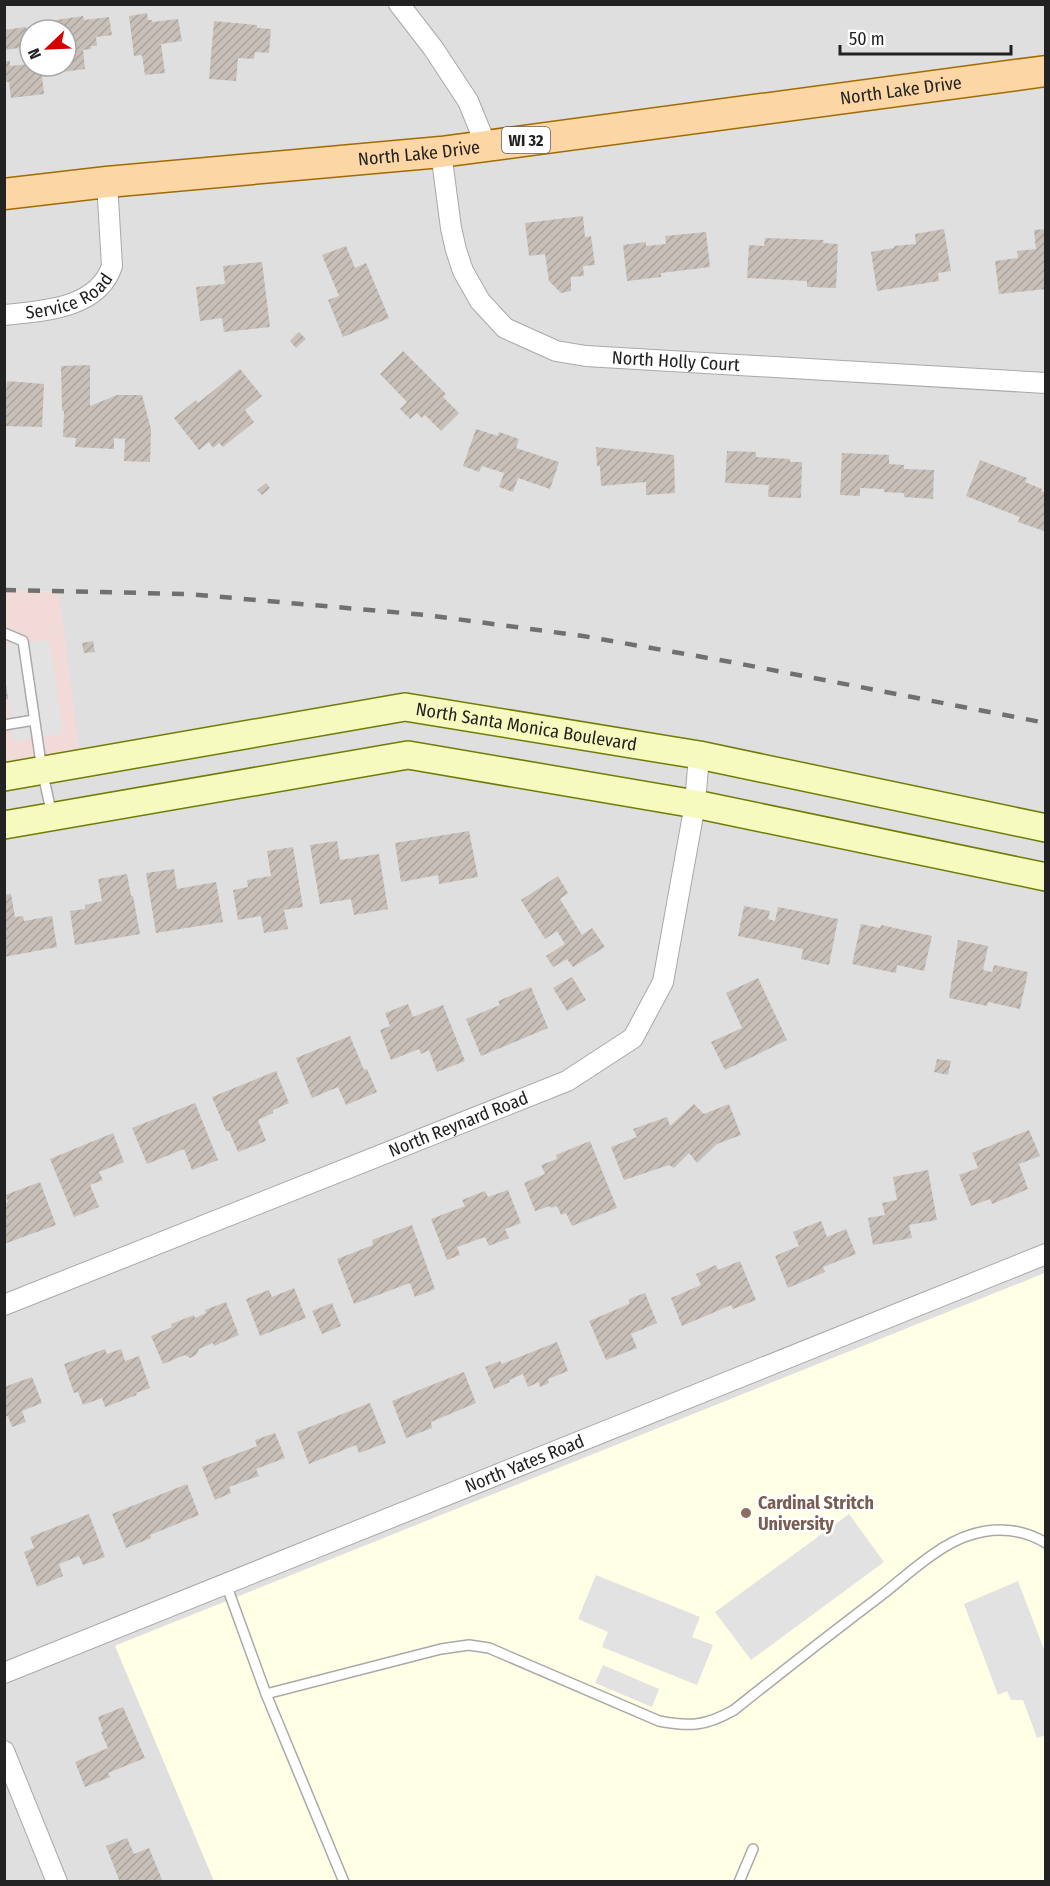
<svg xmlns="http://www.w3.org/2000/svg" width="1050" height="1886" viewBox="0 0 1050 1886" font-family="'Fira Sans Condensed',sans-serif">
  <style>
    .residential { fill: #e0dfdf; fill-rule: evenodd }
    .commercial { fill: #f2dad9 }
    .education { fill: #ffffe5 }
    .parking { fill: #e2e2e2 }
    .building { fill: url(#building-hatch) }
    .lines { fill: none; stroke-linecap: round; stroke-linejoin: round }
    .lane-casing { stroke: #a9a9a9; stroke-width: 12 }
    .street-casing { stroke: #a9a9a9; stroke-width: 22 }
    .secondary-casing { stroke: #707d05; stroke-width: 30 }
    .primary-casing { stroke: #a06b00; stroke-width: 33 }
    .lane { stroke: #fff; stroke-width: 9 }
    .street { stroke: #fff; stroke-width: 20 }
    .secondary { stroke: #f7fabf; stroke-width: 27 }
    .primary { stroke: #fcd6a4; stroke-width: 30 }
    .rail { stroke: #707070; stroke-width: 4.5; stroke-dasharray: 12 12; stroke-linecap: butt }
    .education-dot { fill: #8d6e63; stroke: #fff; stroke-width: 2 }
    .labels { text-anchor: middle; stroke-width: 5; stroke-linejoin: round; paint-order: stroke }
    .shield { fill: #fff; stroke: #646464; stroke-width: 1.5 }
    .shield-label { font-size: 16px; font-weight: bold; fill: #222 }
    .street-label { font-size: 18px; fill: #222; stroke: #fff }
    .education-label { font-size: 18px; font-weight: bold; fill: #785e54; stroke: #fff; text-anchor: start }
  </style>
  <defs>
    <pattern id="building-hatch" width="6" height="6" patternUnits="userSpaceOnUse" patternTransform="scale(1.5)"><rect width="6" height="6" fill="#c7bfb8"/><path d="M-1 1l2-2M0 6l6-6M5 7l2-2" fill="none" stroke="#aba49e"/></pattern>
  </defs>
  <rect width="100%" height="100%" fill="#f2efe9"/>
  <path class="residential" d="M5,5H1045V1273L116,1645L214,1881H5V777L59,592L5,590ZM30,30H66V66H30Z"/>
  <path class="commercial" d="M5,590L59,592L81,764L5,777Z"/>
  <path class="education" d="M1045,1273V1881H214L115,1646Z"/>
  <g class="parking">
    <path d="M49,640L63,733L13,742L5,678L4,645Z"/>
    <path d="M849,1514L884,1562L751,1660L715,1612Z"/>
    <path d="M596,1575L700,1617L692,1637L713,1645L697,1685L602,1647L608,1632L578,1619Z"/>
    <path d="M1018,1581L1045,1652V1735L1037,1738L1023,1700H1011L1007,1691L998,1695L964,1604Z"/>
    <path d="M603,1665L659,1689L652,1707L595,1683Z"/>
  </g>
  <g class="building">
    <path d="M147,13L148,20H152V22L178,19L182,41L161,44L165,73L145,75L142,55L134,56L129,16Z"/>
    <path d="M83,16L84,20L109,17L112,35L96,37L97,46H91V49L83,50L85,69L62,72V66H66V30H57L56,20Z"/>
    <path d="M214,21L257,25V28L271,29L269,53L255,52L254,59L238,58L236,81L209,79Z"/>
    <path d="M26,27L28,47L4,50V30Z"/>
    <path d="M4,61H10V66L30,64V66H41L44,94L11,98L9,82H4Z"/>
    <path d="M583,216L585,237L591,236L595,265L583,266L584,276L571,277V291L561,293L549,281L545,254L529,256L525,223Z"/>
    <path d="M944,229L951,271L938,273L939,281L877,291L871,252L894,248V246L916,244L915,234Z"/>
    <path d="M1046,229V289L999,294L995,261L1018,258L1017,251L1036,249L1034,230Z"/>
    <path d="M706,232L710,267L661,273V277L627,281L623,245L646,242V246L666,244L665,236Z"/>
    <path d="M765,238L824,240L823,243L838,244L836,288L807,287V281L747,278L749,245L764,246Z"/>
    <path d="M346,246L355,268L366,263L389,318L343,337L328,300L339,296L322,255Z"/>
    <path d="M262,262L270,327L224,332L222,318L200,321L196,287L225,284L223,266Z"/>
    <path d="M299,332L306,339L296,348L290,341Z"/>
    <path d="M403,351L446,394L443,397L459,413L441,431L425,415L422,418L417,413L410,419L400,409L407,402L380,374Z"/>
    <path d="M90,365V406L117,395H142L151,429L150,462L124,461L125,439L114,438V449L75,447L76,438L63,437L64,411H62L61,366Z"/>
    <path d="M240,369L262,396L245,410L254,422L223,447L219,443L213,448L209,442L199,450L174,418L196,400L198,403Z"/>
    <path d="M7,381L44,384L42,427L4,426V391H6Z"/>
    <path d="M476,429L498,436L499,432L519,439L516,448L559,462L550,489L518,478L513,492L499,487L504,473L482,466L479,472L463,466Z"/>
    <path d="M596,447L674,455L675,493L646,495V482L601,486L600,466H597Z"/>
    <path d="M727,451L756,452V457L790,459V462H802L801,498L768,497L769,485L725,483Z"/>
    <path d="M842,453L889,455V464L904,465V469L934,470L933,499L904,497V493L884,492V489L860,488V496L840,495Z"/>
    <path d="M980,460L1027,478L1025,482L1042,489L1041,491L1046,493L1044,531L1018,522L1020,517L966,496Z"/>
    <path d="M266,483L270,488L262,495L257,490Z"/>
    <path d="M93,641L95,652L84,653L82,643Z"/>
    <path d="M6,684L8,699L4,700V685Z"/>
    <path d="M469,831L478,877L439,884L438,875L401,882L395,843Z"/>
    <path d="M337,841L340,860L379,854L388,909L354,915L351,899L320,904L310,845Z"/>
    <path d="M293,847L303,907L284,910L288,929L264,933L261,916L238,920L233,890L248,887L247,880L271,876L267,851Z"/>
    <path d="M174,869L177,889L216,882L223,922L156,933L146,873Z"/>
    <path d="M127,874L131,896H133L140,934L75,945L70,911L85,909V905L102,901L98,879Z"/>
    <path d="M558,876L568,893L560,899L582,935L592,928L605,947L573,967L567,959L553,967L546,956L565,944L557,931L545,939L521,900Z"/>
    <path d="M11,894L15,917L23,916L24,921L52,916L57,947L4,957V895Z"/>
    <path d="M744,906L770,911L768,919L775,921L778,907L838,919L829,965L801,959L803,949L738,936Z"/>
    <path d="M861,924L880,928L881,925L932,936L924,971L897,965L896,973L852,964Z"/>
    <path d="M958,940L988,946L983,970L992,972L994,965L1028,972L1020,1009L988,1002L987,1006L949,998Z"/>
    <path d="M572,977L586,1000L567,1011L553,988Z"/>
    <path d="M758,978L787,1040L725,1070L711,1042L742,1028L726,993Z"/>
    <path d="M531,987L548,1028L481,1056L466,1019L500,1005L498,1001Z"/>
    <path d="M408,1004L413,1017L443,1005L465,1061L437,1072L429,1050L421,1054L419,1049L391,1060L380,1030L390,1026L385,1013Z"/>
    <path d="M350,1036L364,1070L367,1069L377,1092L346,1105L338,1087L312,1098L296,1058Z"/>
    <path d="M937,1059L951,1061L948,1075L934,1072Z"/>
    <path d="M276,1071L289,1103L273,1110V1113L258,1120L266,1141L238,1152L229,1131H226L212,1097Z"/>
    <path d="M195,1103L218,1160L192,1170L184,1149L147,1164L132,1128Z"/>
    <path d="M694,1104L704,1114L729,1104L741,1135L717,1144L697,1163L689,1153L674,1168L669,1165L624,1180L611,1147L637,1137L633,1129L667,1117L670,1126Z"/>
    <path d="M1029,1130L1040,1156L1019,1164L1028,1189L992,1204L990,1199L971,1206L959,1175L978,1168L972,1153Z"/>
    <path d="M113,1133L124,1162L99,1172L103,1180L90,1185L99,1207L74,1217L50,1159Z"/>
    <path d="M590,1141L617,1208L572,1226L566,1213L561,1215L557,1206L551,1208L550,1206L535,1211L524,1183L545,1174L541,1165L557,1159L556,1155Z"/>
    <path d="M928,1170L937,1220L909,1225L912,1238L873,1245L868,1218L885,1215L882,1203L897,1200L893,1177Z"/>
    <path d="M40,1182L56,1225L4,1244V1204L8,1202L5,1195Z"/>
    <path d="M508,1190L521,1223L505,1229L509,1238L489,1246L485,1237L457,1247L460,1255L447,1260L431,1219L465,1206L462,1200L485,1191L488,1197Z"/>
    <path d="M821,1221L827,1237L846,1229L856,1254L823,1267L825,1272L788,1288L775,1256L799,1246L793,1232Z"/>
    <path d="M412,1225L435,1289L415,1297L410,1283L354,1304L337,1259L373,1245L372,1240Z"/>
    <path d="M740,1261L756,1300L733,1309L731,1305L682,1326L671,1298L701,1285L696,1274L716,1265L718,1270Z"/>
    <path d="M294,1288L306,1318L260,1336L246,1299L269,1290L272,1297Z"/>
    <path d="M645,1293L657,1323L631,1334L637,1348L606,1360L589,1321L629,1304V1299Z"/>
    <path d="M226,1302L239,1335L214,1346L213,1343L199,1349L196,1355L190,1358L185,1355L163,1364L151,1336L172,1327L171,1324L194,1315L195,1318L206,1313L205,1310Z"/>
    <path d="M332,1303L341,1326L322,1334L312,1311Z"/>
    <path d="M557,1342L568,1371L548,1379L549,1383L540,1387L539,1382L528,1387L523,1374L509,1380L510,1382L494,1389L485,1367L500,1361L502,1364Z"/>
    <path d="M105,1349L107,1354L121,1349L125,1361L139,1356L150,1388L136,1393L137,1395L105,1407L102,1398L83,1405L78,1392L74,1393L64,1364Z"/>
    <path d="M464,1372L476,1403L431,1422L432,1428L406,1438L392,1401Z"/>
    <path d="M32,1377L42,1403L22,1411L26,1422L12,1427L8,1416L4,1417V1387Z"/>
    <path d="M370,1403L386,1443L359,1453L356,1445L309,1464L297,1432Z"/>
    <path d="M275,1433L285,1458L256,1469L259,1476L229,1487L231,1493L215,1500L202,1467L257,1446L255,1440Z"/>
    <path d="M187,1484L199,1515L150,1535L151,1538L126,1548L112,1514Z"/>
    <path d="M89,1514L105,1557L83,1565L79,1556L59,1564L63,1576L37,1587L24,1552L34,1548L30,1537Z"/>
    <path d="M123,1707L145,1758L108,1773L110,1777L85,1787L75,1762L108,1748L101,1732L103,1731L98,1717Z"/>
    <path d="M127,1838L134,1854L149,1848L163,1882H120L106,1846Z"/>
  </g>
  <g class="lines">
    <g class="lane-casing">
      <g id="lane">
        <path d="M4,633L23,641L42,770L52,815"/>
        <path d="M4,725L34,720"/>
        <path d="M226,1584L266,1694L344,1882"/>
        <path d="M266,1694L441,1649L469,1645L489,1648L659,1721C690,1727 706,1726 734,1710C783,1671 833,1632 883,1594C908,1574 940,1544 970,1535C997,1526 1022,1529 1046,1543"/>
        <path d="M739,1882L753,1849"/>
      </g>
    </g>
    <g class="street-casing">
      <g id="street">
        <path d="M399,4L433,48L468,101L486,145"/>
        <path id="s1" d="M441,152L451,228L456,250L463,271L480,301L505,328L556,351L586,356L1046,383"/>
        <path id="s2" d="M4,315C42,311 98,309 112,266L107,182"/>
        <path id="s3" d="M4,1305L567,1081L633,1038L663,982L695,804L699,755"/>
        <path id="s4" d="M4,1673L1046,1254"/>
        <path d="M4,1751L57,1882"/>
      </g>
    </g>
    <g class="secondary-casing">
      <g id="secondary">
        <path id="s5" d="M4,777L405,707L699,755L1046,828"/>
        <path d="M4,825L408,755L695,804L1046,877"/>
      </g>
    </g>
    <g class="primary-casing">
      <g id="primary">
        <path id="s6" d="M4,194L107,182L441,152L1046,71"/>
      </g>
    </g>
    <use href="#lane" class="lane"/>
    <use href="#street" class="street"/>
    <use href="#secondary" class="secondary"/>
    <use href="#primary" class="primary"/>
    <path class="rail" d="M4,590L188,594L426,615L583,636L731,662L1046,723"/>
  </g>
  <circle class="education-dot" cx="746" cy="1513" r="6"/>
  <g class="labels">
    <rect class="shield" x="502" y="127" width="48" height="26" rx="4.5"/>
    <g class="shield-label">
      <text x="526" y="146">WI 32</text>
    </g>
    <g class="street-label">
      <text dy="6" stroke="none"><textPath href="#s6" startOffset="903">North Lake Drive</textPath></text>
      <text dy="6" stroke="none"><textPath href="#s6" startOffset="417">North Lake Drive</textPath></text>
      <text dy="6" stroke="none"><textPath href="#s2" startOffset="69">Service Road</textPath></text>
      <text dy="6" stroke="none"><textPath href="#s1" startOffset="369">North Holly Court</textPath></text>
      <text dy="6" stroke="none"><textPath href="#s5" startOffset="530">North Santa Monica Boulevard</textPath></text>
      <text dy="6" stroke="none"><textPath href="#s3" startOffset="489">North Reynard Road</textPath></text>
      <text dy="6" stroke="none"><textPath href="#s4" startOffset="561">North Yates Road</textPath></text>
    </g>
    <g class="education-label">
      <text x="758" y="1509">Cardinal Stritch<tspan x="758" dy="21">University</tspan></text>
    </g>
  </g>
  <rect width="1050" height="1886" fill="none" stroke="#222222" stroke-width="12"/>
  <g transform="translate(48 48) rotate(247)"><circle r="28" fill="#ffffff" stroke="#a7a7a7" stroke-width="1.5"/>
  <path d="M0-4.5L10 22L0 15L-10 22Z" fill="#d40000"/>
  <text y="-9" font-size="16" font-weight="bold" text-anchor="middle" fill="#222222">N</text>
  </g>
  <path d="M840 45v9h171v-9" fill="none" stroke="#222222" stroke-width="3"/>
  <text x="849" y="45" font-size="18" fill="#222222" stroke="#ffffff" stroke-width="4.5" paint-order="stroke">50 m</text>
</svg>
